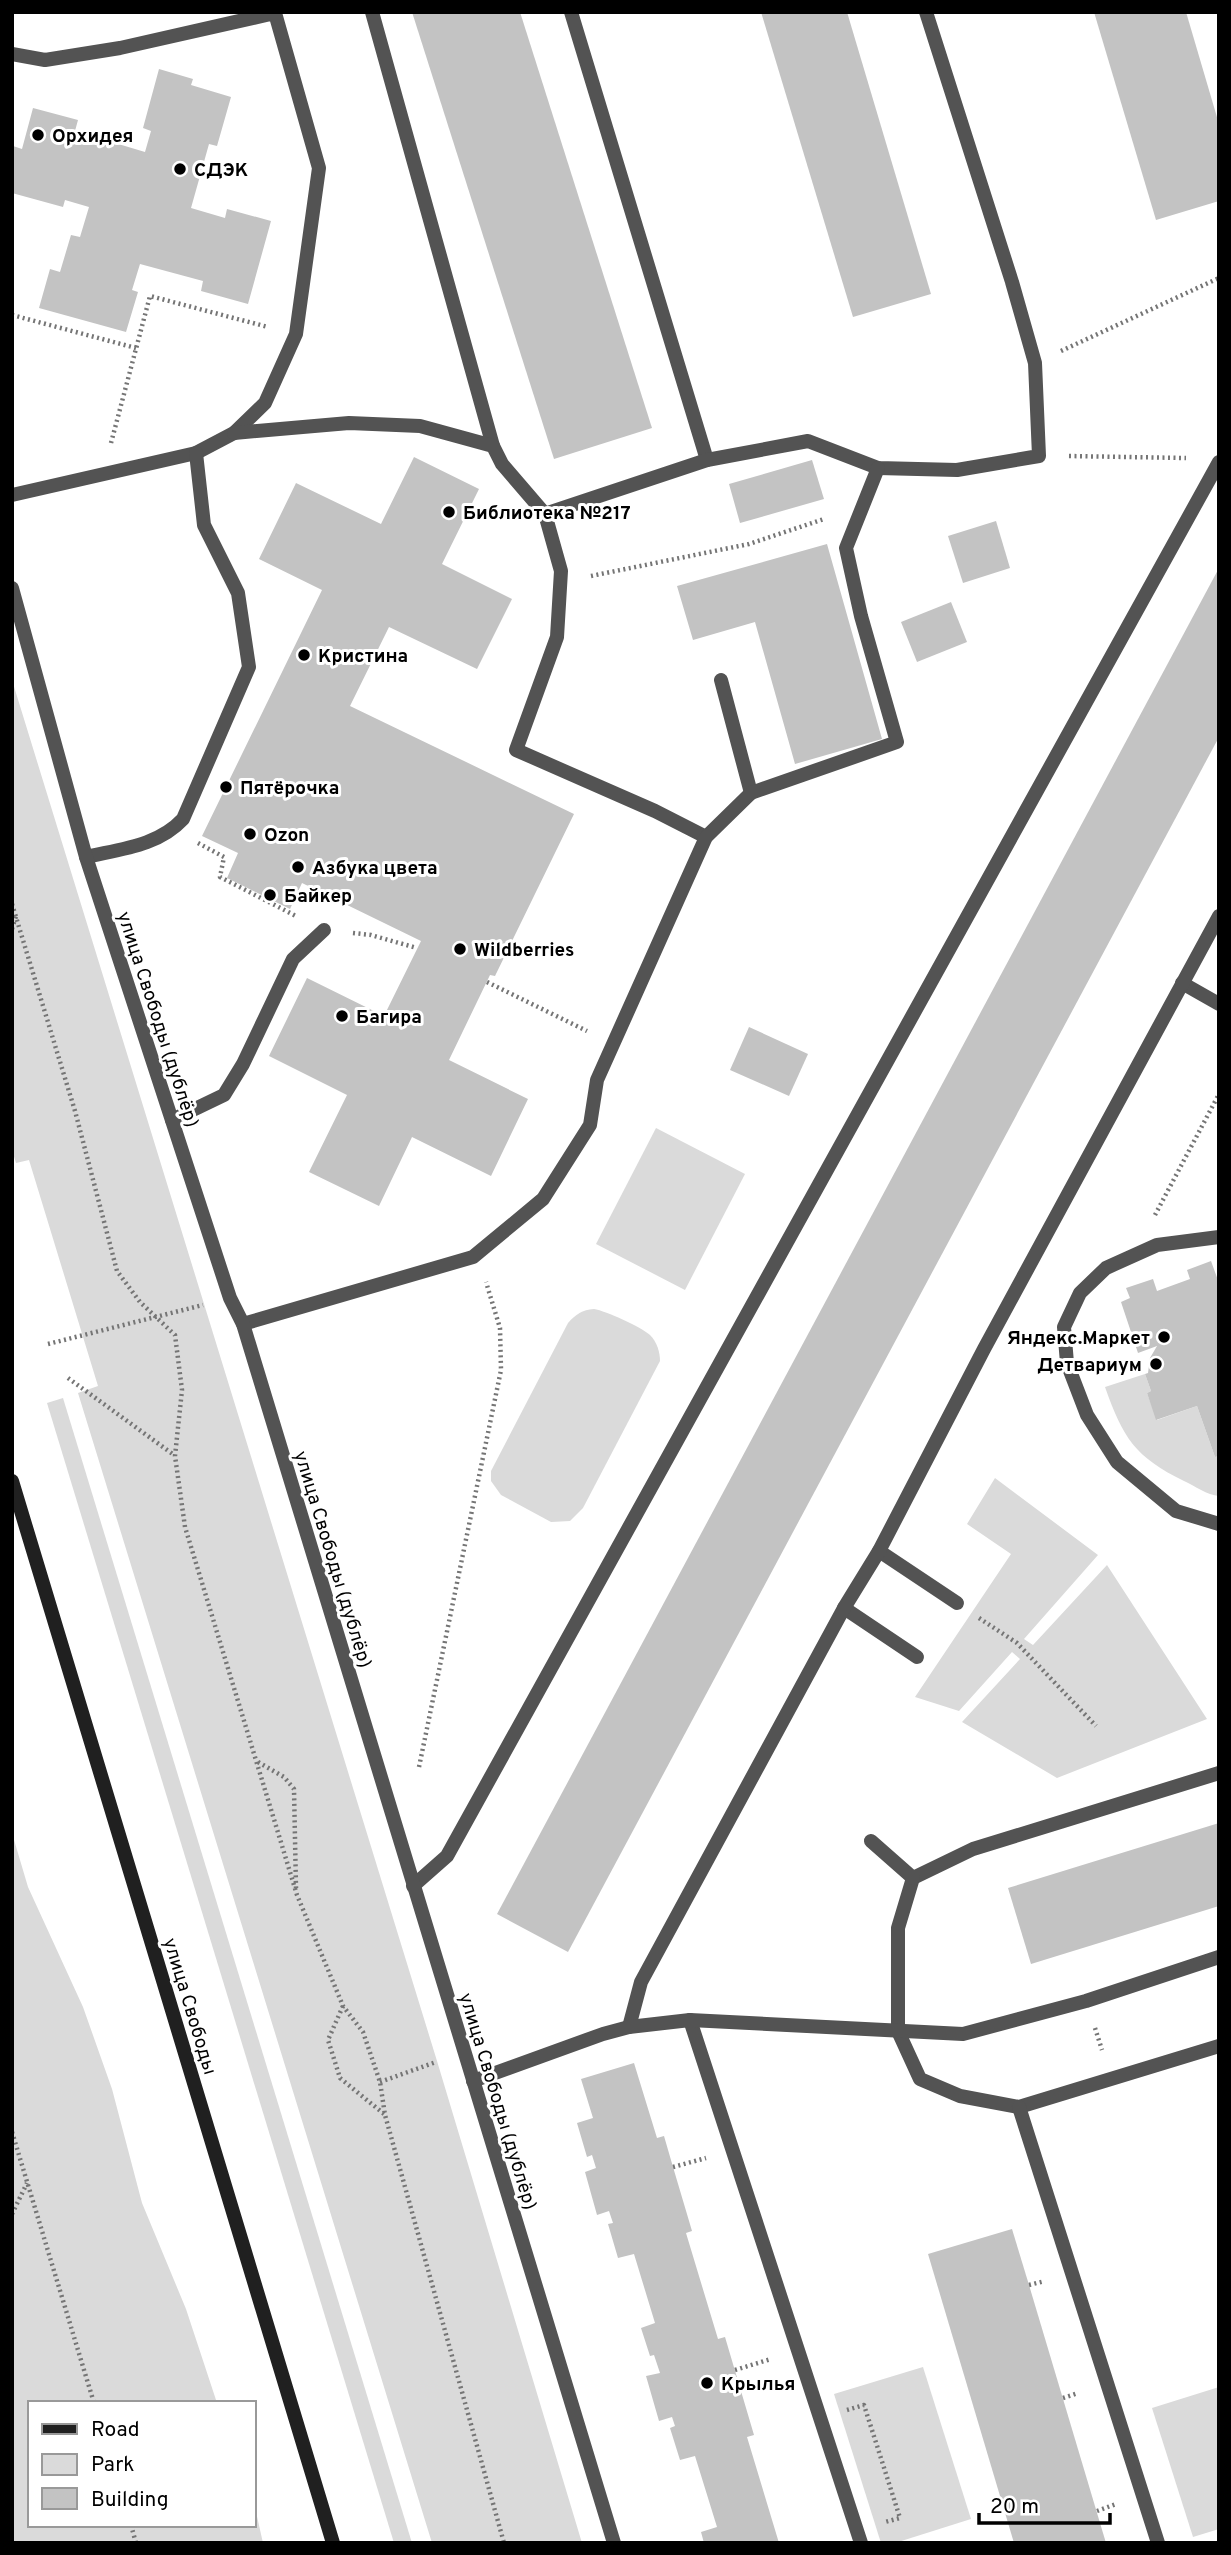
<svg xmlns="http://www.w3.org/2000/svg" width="1231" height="2555" viewBox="0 0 1231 2555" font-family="Overpass,sans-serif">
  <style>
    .green { fill: #dadada }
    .building { fill: #c3c3c3 }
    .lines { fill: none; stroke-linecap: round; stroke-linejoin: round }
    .path { stroke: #757575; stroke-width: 4.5; stroke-dasharray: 2 3.5; stroke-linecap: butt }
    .service { stroke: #535353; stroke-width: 14 }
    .minor { stroke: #535353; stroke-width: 14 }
    .secondary { stroke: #202020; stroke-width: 14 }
    .poi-dot { fill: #000; stroke: #fff; stroke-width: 2.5 }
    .labels { text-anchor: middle; stroke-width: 6; stroke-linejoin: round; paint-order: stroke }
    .poi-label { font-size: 19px; font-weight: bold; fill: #000; stroke: #fff; text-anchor: start }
    .street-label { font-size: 19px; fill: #000; stroke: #fff }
  </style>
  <rect width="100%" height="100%" fill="#fff"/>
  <g class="green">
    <path d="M12,680L437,2061L582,2543H432L78,1393L98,1386L29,1160L16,1163L12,1150Z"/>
    <path d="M656,1128L745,1174L685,1290L596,1244Z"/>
    <path d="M594,1309C606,1311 641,1327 650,1335C657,1342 660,1352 660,1361L583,1508L570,1521L551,1522L501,1495L491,1481V1471L568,1323C576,1314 582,1310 594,1309Z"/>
    <path d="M1145,1374L1151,1391L1147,1393L1157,1420L1197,1406L1215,1457L1219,1456V1496C1207,1495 1195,1486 1184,1481C1135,1457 1123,1438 1105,1387Z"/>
    <path d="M63,1398L412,2543H394L47,1403Z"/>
    <path d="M995,1478L1098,1555L1024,1639L1033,1645L1107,1565L1207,1719L1057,1778L962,1722L1020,1659L1012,1652L959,1711L915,1697L1011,1554L967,1524Z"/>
    <path d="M12,1833L28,1887L83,2007L112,2089L142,2203L186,2309L217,2403H30V2525H254V2503L263,2543H12Z"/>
    <path d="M923,2367L971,2519L895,2543H881L834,2394Z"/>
    <path d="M1219,2387V2529L1193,2537L1152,2408Z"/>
  </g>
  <g class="building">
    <path d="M412,12H520L652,428L554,459Z"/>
    <path d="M761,12H847L931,294L853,317Z"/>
    <path d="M1094,12H1186L1219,124V201L1156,220Z"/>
    <path d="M159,69L193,79L191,85L231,97L217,146L209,144L191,208L225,218L227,209L271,221L248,304L201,291L203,281L140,264L132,290L138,292L126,332L39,308L50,269L60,272L71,235L80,237L89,207L65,200L63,207L12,193L13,146L22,149L33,108L78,120L75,131L145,152L151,131L143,128Z"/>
    <path d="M414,457L479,489L442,564L512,599L477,669L389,627L350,706L574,814L495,976L490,975L449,1060L528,1099L491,1176L412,1137L379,1206L309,1172L347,1095L269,1056L307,978L384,1016L421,941L302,883L290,909L227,878L238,853L202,836L322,590L259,559L296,483L381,524Z"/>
    <path d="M812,460L824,499L740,523L729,484Z"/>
    <path d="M996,521L1010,568L963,583L948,536Z"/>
    <path d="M827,544L882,739L795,764L755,622L693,640L677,586Z"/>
    <path d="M1219,568V737L568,1952L497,1914Z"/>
    <path d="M951,602L967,642L917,662L901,622Z"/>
    <path d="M749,1027L808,1054L789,1096L730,1070Z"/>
    <path d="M1211,1261L1219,1283V1456L1215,1457L1197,1406L1156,1420L1147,1393L1151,1391L1145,1374L1148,1373L1150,1358L1157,1346L1138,1353L1121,1302L1130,1298L1126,1288L1153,1279L1157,1291L1190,1279L1187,1270Z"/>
    <path d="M1219,1823V1906L1031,1964L1008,1888Z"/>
    <path d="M634,2063L657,2138L664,2136L673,2167L692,2231L686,2233L718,2339L725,2337L754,2435L747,2437L779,2543H704L701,2532L717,2527L695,2456L680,2460L670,2428L675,2426L672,2417L659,2421L646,2376L660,2373L654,2355L650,2356L641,2328L655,2323L634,2254L618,2258L608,2224L613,2223L609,2211L597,2215L585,2172L596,2168L592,2155L587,2157L577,2123L593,2118L581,2079Z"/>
    <path d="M1012,2229L1029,2285L1106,2543H1014L928,2254Z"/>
  </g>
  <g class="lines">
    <g class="path">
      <path d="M12,315L136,348"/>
      <path d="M1061,351L1219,278"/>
      <path d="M111,443L150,296L268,327"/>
      <path d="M1069,456L1186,458"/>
      <path d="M591,576L749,544L824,519"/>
      <path d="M198,843L224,857L220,877L296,916"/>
      <path d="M12,904L75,1111L117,1271L140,1302L175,1335L182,1390L175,1456L185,1527L297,1895L343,2006L363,2032L380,2082L385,2115L504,2543"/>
      <path d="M12,929L16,916"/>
      <path d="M353,933L371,935L417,948"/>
      <path d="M487,982L587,1031"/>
      <path d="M1155,1215L1219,1094"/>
      <path d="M48,1344L203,1305"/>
      <path d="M68,1378L174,1455"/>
      <path d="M979,1618L1017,1643L1096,1726"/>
      <path d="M258,1762L284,1777L294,1789L296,1888"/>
      <path d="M419,1767L501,1370L500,1328L486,1282"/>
      <path d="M343,2006L328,2040L340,2078L384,2114"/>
      <path d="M1095,2028L1102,2050"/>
      <path d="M380,2082L436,2062"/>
      <path d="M12,2132L94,2403"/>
      <path d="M673,2167L706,2158"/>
      <path d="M12,2214L27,2183"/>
      <path d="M1029,2285L1045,2281"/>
      <path d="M735,2370L771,2359"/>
      <path d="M1063,2398L1078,2393"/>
      <path d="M847,2410L864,2405L900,2518L885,2522"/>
      <path d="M1097,2511L1116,2504"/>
      <path d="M131,2525L136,2543"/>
    </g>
    <g class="service">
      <path d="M372,12L493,446"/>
      <path d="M571,12L707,460"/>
      <path d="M12,54L45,60L120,48L275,13L319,168L296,334L265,403L234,433L196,453L12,495"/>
      <path d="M234,433L349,423L420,426L493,446L502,464L545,514L561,571L557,637L516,750L655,811L706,837"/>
      <path d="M545,514L707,460L808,441L878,468L957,470L1039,456L1035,363L1012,282L926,12"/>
      <path d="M721,680L751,793"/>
      <path d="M86,857C121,849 158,846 183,819L249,667L238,593L204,525L196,453"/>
      <path d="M1182,983L1219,1004"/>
      <path d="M172,1120L224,1095L243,1064L293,959L324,930"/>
      <path d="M1219,1237L1157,1245L1106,1268L1080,1293L1064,1327L1067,1363L1087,1415L1117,1462L1176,1511L1219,1524"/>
      <path d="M243,1324L473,1257L543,1199L590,1125L597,1080L706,837L751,793L897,742L861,616L846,548L878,468"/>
      <path d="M879,1551L957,1603"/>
      <path d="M844,1608L917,1657"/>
      <path d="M1219,1773L973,1849L913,1878L898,1928V2031L920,2079L960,2096L1019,2107L1219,2046"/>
      <path d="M871,1841L913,1878"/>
      <path d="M413,1886L447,1856L1219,462"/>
      <path d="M690,2020L861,2543"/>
      <path d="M629,2027L641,1982L844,1608L879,1551L984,1349L1219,916"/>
      <path d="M473,2081L603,2034L629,2027L690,2020L963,2034L1086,2001L1219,1957"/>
      <path d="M1019,2107L1158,2543"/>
    </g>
    <path class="minor" d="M12,588L86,857L230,1298L243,1324L614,2543"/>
    <path class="secondary" d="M12,1481L333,2543"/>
  </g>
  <g class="poi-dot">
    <circle cx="38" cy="135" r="7"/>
    <circle cx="180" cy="169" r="7"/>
    <circle cx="449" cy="512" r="7"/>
    <circle cx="304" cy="655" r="7"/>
    <circle cx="226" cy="787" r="7"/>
    <circle cx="250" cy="834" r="7"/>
    <circle cx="298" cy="867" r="7"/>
    <circle cx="270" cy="895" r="7"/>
    <circle cx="460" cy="949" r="7"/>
    <circle cx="342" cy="1016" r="7"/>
    <circle cx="1164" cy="1337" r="7"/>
    <circle cx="1156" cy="1364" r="7"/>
    <circle cx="707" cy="2383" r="7"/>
  </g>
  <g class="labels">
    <g class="poi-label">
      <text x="52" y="142">Орхидея</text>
      <text x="194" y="176">СДЭК</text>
      <text x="463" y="519">Библиотека №217</text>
      <text x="318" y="662">Кристина</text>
      <text x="240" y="794">Пятёрочка</text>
      <text x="264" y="841">Ozon</text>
      <text x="312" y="874">Азбука цвета</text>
      <text x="284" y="902">Байкер</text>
      <text x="474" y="956">Wildberries</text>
      <text x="356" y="1023">Багира</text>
      <text x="1150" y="1344" text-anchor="end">Яндекс.Маркет</text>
      <text x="1142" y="1371" text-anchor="end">Детвариум</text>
      <text x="721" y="2390">Крылья</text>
    </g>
    <g class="street-label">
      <text transform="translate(159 1019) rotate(72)" y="7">улица Свободы (дублёр)</text>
      <text transform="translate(334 1559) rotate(73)" y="7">улица Свободы (дублёр)</text>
      <text transform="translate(191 2006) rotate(73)" y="7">улица Свободы</text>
      <text transform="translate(499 2101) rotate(73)" y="7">улица Свободы (дублёр)</text>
    </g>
  </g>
  <rect width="1231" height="2555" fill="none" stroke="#000000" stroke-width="28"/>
  <rect x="28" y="2401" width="228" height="126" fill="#ffffff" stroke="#999999" stroke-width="2"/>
  <rect x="42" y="2424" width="35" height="10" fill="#202020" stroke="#999999" stroke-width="2"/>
  <text x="91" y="2436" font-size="21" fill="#000000">Road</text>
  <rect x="42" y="2454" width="35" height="21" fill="#dadada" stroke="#999999" stroke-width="2"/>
  <text x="91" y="2471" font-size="21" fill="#000000">Park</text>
  <rect x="42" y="2488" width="35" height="21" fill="#c3c3c3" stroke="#999999" stroke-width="2"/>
  <text x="91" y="2506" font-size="21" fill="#000000">Building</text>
  <path d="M979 2513v10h131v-10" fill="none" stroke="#000000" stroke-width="3.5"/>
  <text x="990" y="2513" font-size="21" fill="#000000" stroke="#ffffff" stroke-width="5" paint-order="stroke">20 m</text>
</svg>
